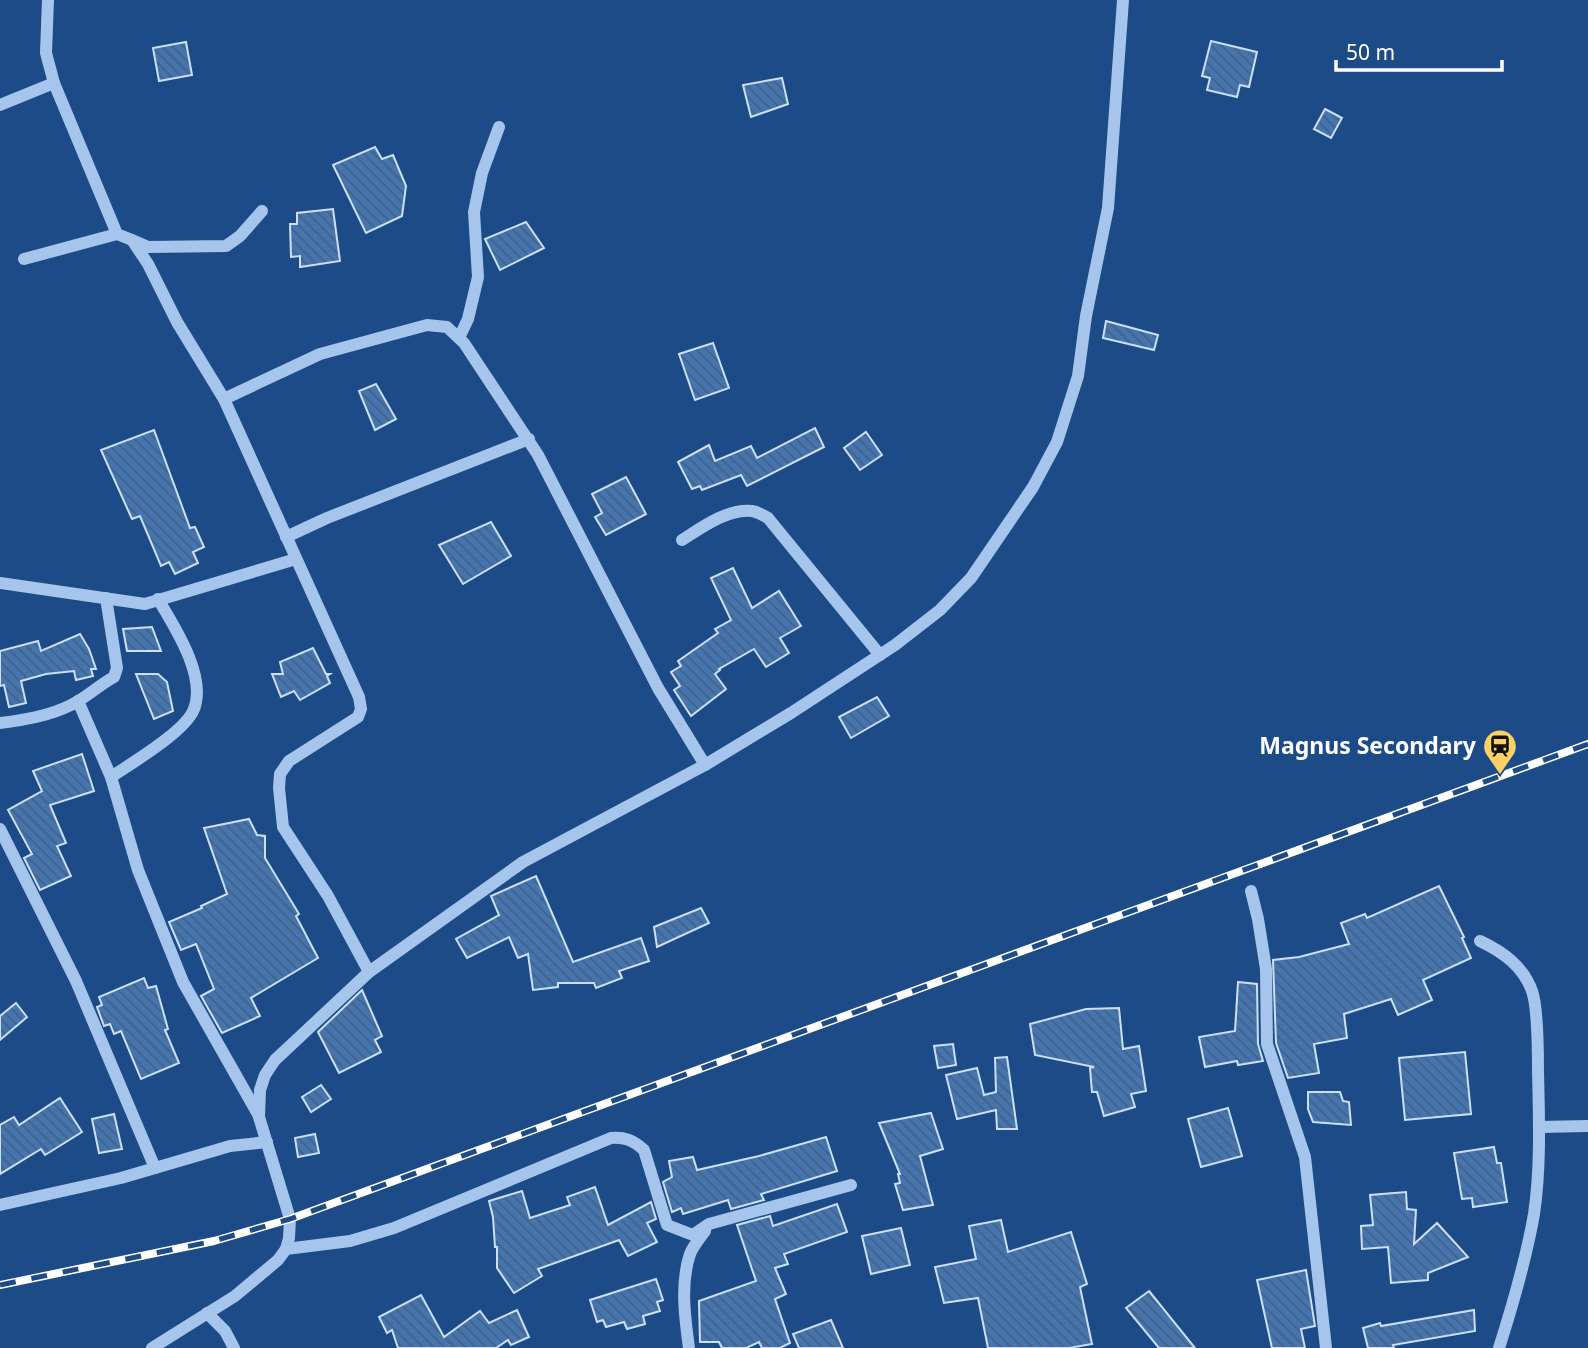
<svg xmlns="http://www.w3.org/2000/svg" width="1588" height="1348" viewBox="0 0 1588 1348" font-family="'Noto Sans',sans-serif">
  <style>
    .building { fill: url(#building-back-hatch); stroke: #cbdff9; stroke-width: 2 }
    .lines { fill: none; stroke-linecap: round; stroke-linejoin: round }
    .minor { stroke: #a6c5ec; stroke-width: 12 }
    .rail-casing { stroke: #fff; stroke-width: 8 }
    .rail { stroke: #1c4b88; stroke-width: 5; stroke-dasharray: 16; stroke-linecap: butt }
    .labels { text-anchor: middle; stroke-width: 7; stroke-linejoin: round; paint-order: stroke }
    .poi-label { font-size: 23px; font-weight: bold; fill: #fff; stroke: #1c4b88; text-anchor: end }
  </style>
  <defs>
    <pattern id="building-back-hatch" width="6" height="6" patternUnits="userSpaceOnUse" patternTransform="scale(1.75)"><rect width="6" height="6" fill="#4475b1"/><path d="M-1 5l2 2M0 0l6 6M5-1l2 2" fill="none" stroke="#48607e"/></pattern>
  </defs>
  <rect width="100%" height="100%" fill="#1c4b88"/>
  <g class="building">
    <path d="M1211,41L1257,52L1249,87L1240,85L1237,97L1207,90L1210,78L1202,76Z"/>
    <path d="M186,42L192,75L159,81L153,48Z"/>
    <path d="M782,78L788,104L751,117L743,85Z"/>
    <path d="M1325,109L1342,118L1331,138L1314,129Z"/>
    <path d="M375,147L382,159L393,155L406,186L402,216L366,233L333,165Z"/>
    <path d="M333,209L340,261L300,267V256L291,257L290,224H297V213Z"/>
    <path d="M526,222L544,248L500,270L485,239Z"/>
    <path d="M1106,321L1158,335L1154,350L1103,338Z"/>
    <path d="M713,343L729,388L695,400L679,354Z"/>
    <path d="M376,384L396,419L375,430L359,391Z"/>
    <path d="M815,428L824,447L747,486L741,475L702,490L700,486L692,489L678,462L709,445L715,461L751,446L757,458Z"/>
    <path d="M154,430L190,528L195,527L204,547L193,552L198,563L175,574L169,562L161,566L140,516L132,519L101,450Z"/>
    <path d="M866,432L882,455L860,470L844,448Z"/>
    <path d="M626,477L646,514L606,535L595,517L602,513L592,494Z"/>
    <path d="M491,522L511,556L463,584L439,545Z"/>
    <path d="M733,568L752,608L779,591L801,626L780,638L789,653L766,667L754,649L719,669L720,670L715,674L726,689L691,716L674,690L680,686L671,672L681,666L678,661L718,633L715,629L731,620L711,578Z"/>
    <path d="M152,627L161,651H127L123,629Z"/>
    <path d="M80,634L89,649L96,669H91L93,676L76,680L74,671L46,674L21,681L26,703L9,707L4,685L0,686V651L38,641L41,651Z"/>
    <path d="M313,648L326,674H330L327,676L330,683L300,700L294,691L281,697L272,674H283L280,662Z"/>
    <path d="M136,674H158L167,682L173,711L154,719Z"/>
    <path d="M877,697L889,716L851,738L839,717Z"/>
    <path d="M82,754L94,791L50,805L66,843L57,846L71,876L40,890L24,858L32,854L8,810L42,791L33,771Z"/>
    <path d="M249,819L257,835L265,836V858L299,914L296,916L318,958L251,998L260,1016L222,1033L201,996L214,989L196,944L181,950L169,922L202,908L201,906L227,894L204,828Z"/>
    <path d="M536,876L573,962L641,938L649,961L619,971L622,978L596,988L594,983H558V987L533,990L528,954L518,958L509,937L467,958L456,939L499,915L491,896Z"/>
    <path d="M1439,886L1464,937L1462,938L1471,958L1423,980L1432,1000L1398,1015L1391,999L1344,1014L1347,1038L1314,1044L1319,1073L1288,1078L1276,1043L1273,960L1299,957L1349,944L1341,923L1365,914L1367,918Z"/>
    <path d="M701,908L709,923L657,947L654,927Z"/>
    <path d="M144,978L148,988L156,986L168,1029L165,1030L179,1063L141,1079L121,1031L114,1034L110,1024L104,1026L97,1007L102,1005L99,997Z"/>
    <path d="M1238,982L1257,984L1258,1044L1263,1061L1238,1065L1237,1061L1205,1067L1199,1037L1235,1031Z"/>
    <path d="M362,990L382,1036L375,1040L381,1052L339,1073L318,1032Z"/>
    <path d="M16,1003L27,1017L0,1040V1016Z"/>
    <path d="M1119,1008L1123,1049L1139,1046L1146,1091L1131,1094L1135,1107L1104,1116L1097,1092H1092L1090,1068L1094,1067L1035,1055L1030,1024L1086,1009Z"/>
    <path d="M953,1044L956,1065L938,1068L934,1046Z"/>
    <path d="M1465,1052L1471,1114L1405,1120L1399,1058Z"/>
    <path d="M1007,1057L1017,1129H997L996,1110L957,1119L946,1075L977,1068L984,1095L996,1092L995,1058Z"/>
    <path d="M321,1085L331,1099L311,1112L302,1097Z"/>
    <path d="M1308,1092H1340L1343,1101L1349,1102L1351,1125L1313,1122L1308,1109Z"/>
    <path d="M60,1098L82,1132L45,1155L41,1149L0,1174V1125L14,1117L19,1125Z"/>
    <path d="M1228,1108L1242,1156L1201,1167L1188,1119Z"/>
    <path d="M931,1113L943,1149L920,1156L933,1205L903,1210L895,1184L900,1183L898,1174H900L879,1123Z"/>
    <path d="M114,1114L122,1149L99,1153L92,1119Z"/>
    <path d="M315,1134L319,1153L298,1157L295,1138Z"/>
    <path d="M826,1137L837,1171L761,1194L764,1200L731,1209L728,1200L683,1214L681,1208L672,1212L663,1182L672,1177L669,1161L693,1157L697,1170L759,1156Z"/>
    <path d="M1494,1147L1497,1163H1501L1507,1202L1473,1207L1472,1198L1462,1199L1454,1153Z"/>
    <path d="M595,1187L608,1225L651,1202L656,1219L647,1223L657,1242L628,1256L619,1240L538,1269L542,1276L514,1293L497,1268V1247H495L493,1217L489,1201L522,1191L530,1218L570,1205L567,1197Z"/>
    <path d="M1406,1192L1407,1209L1416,1210L1414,1244L1437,1223L1468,1257L1428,1273V1280L1391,1283L1388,1247L1362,1249L1361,1226L1373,1225L1370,1195Z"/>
    <path d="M837,1204L847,1232L784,1254L788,1264L775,1268L786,1294L775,1299L790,1343L780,1348H762L759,1342L746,1348H722L719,1342H700L699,1301L756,1281L737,1225L770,1216L773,1226Z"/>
    <path d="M1001,1220L1008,1252L1071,1232L1087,1284L1080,1287L1092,1344L1069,1348H988L978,1298L944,1303L935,1267L976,1259L969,1226Z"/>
    <path d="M901,1228L910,1265L871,1274L862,1236Z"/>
    <path d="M1306,1270L1315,1326L1301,1329L1305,1348H1272L1257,1280Z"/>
    <path d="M656,1279L663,1300L657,1302L660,1311L643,1316L645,1324L627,1329L624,1322L606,1327L603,1320L597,1322L590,1300Z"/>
    <path d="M1149,1291L1195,1348H1159L1126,1308Z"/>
    <path d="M421,1295L444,1337L480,1311L489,1323L517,1310L529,1337L511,1345L508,1340L496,1348H398L392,1330L387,1333L379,1317Z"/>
    <path d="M1474,1310L1475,1331L1393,1345L1394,1348H1368L1363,1328L1380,1323L1381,1326Z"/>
    <path d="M831,1320L843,1348H799L793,1334Z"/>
  </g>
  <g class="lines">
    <g class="minor">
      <path d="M48,0L46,53L54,83L117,234L132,240L148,264L177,322L224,399L359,697L361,709L358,717L289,761L280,774L279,788L283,827L328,896L369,972"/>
      <path d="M0,105L54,83"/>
      <path d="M132,240L148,247L226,246L240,236L262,211"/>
      <path d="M24,259L117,234"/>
      <path d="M459,338L468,319L478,277L474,212L482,173L499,127"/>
      <path d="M224,399L320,354L427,325L447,327L464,343L538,455L658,688L705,765"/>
      <path d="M286,537L327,518L529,439"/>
      <path d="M682,540C701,528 728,508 752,511C758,512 763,515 768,518L880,655"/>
      <path d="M0,583L145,604L296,559"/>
      <path d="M78,701L111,777L138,870L183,982L259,1116"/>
      <path d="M0,723C24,720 49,716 71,705C86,698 99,685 114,677L117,668L106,598"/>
      <path d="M111,777C132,763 186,731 194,709C207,676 174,626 158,599"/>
      <path d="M0,829L76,981L155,1168"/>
      <path d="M1251,891L1258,919L1266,969L1267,1044L1305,1157L1326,1348"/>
      <path d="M1480,941C1503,952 1523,966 1532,991C1538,1008 1538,1051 1538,1070C1539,1118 1541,1167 1534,1214C1526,1260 1513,1304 1499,1348"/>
      <path d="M1539,1127L1588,1126"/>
      <path d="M0,1205L121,1178L230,1146L267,1142"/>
      <path d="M286,1249L350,1241L394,1228L611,1138C625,1137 633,1140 644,1150L667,1225L693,1235L709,1224L851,1185"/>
      <path d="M207,1313L225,1331L234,1348"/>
      <path d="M152,1348L235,1296L278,1260L286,1249L289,1238L290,1219L259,1117L260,1090L265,1075L275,1060L369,972L523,862L705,765L791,713L895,645L940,610L971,578L1033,487L1057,442L1078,376L1086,316L1108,208L1123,0"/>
      <path d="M689,1348C685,1318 680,1284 690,1254C693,1246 700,1238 705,1231"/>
    </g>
    <g class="rail-casing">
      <path id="rail" d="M0,1285L214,1241L290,1219L1588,744"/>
    </g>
    <use href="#rail" class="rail"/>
  </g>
  <defs>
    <g id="station-pin" transform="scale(1.75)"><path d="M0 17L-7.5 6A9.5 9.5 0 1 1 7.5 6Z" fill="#fcd163" stroke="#1c4b88"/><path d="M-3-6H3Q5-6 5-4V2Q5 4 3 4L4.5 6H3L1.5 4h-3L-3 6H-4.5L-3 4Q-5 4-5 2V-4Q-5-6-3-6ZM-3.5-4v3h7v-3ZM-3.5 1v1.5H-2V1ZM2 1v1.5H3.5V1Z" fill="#111"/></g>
  </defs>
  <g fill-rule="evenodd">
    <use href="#station-pin" x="1500" y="746"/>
  </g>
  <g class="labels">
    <g class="poi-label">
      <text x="1476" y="754">Magnus Secondary</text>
    </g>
  </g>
  <path d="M1336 60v10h166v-10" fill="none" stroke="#ffffff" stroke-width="3.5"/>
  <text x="1346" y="60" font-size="21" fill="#ffffff" stroke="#1c4b88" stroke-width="5" paint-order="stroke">50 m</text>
</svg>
